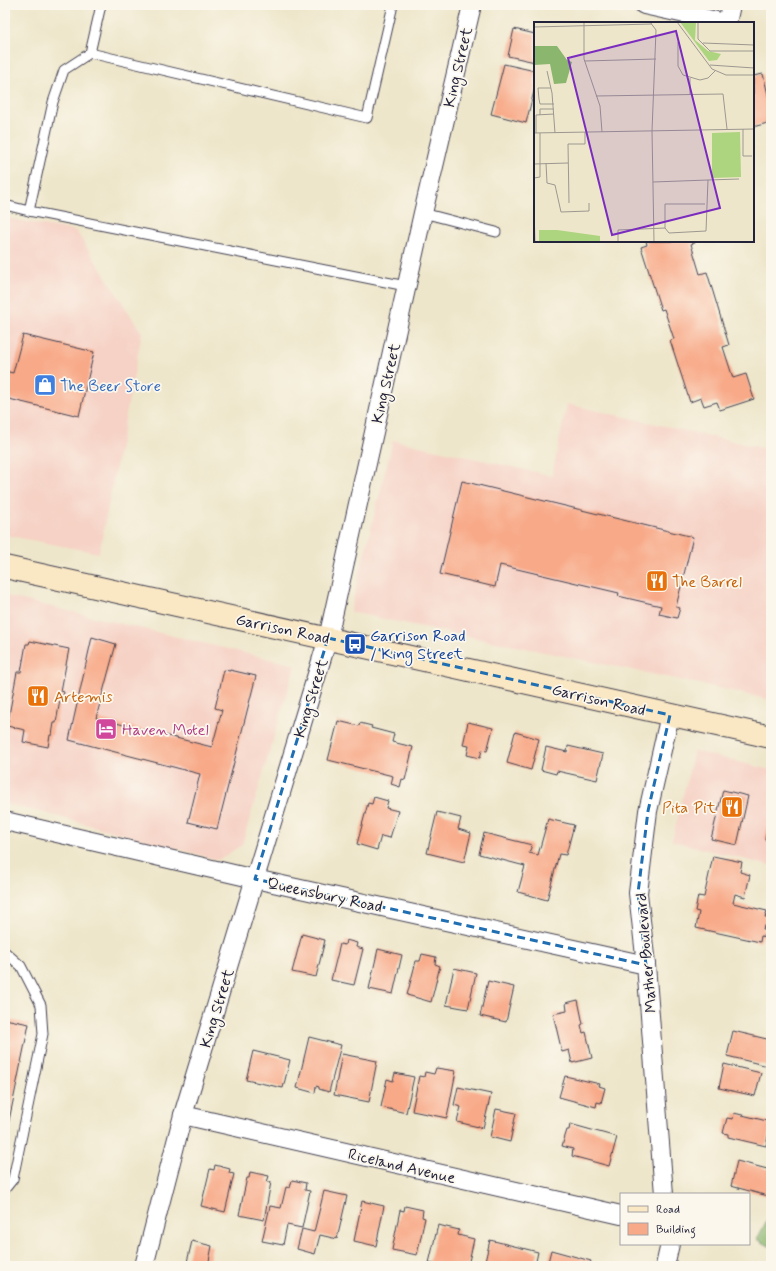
<svg xmlns="http://www.w3.org/2000/svg" width="776" height="1271" viewBox="0 0 776 1271" font-family="Mynerve,sans-serif">
  <style>
    .built { fill: #f6d1c5 }
    .forest { fill: #8ab66d; stroke: #566c54 }
    .building { fill: #f8a987 }
    .lines { fill: none; stroke-linecap: round; stroke-linejoin: round }
    .lane-casing { stroke: #413f50; stroke-width: 11 }
    .street-casing { stroke: #413f50; stroke-width: 20 }
    .secondary-casing { stroke: #413f50; stroke-width: 24 }
    .lane { stroke: #fff; stroke-width: 9 }
    .street { stroke: #fff; stroke-width: 18 }
    .secondary { stroke: #fae7c3; stroke-width: 22 }
    .marked { fill: none; stroke: #1f6fb2; stroke-width: 3; stroke-dasharray: 8 5; stroke-linejoin: round }
    .labels { text-anchor: middle; stroke-width: 3.5; stroke-linejoin: round; paint-order: stroke }
    .street-label { font-size: 16px; fill: #22223b; stroke: #fbf7ec }
    .shop-label { font-size: 16px; fill: #366cbe; stroke: #fbf7ec; text-anchor: start }
    .food-label { font-size: 16px; fill: #c56008; stroke: #fbf7ec; text-anchor: start }
    .transit-label { font-size: 16px; fill: #164399; stroke: #fbf7ec; text-anchor: start }
    .hotel-label { font-size: 16px; fill: #b23c85; stroke: #fbf7ec; text-anchor: start }
    .inset-road { fill: none; stroke: #9c9891; stroke-width: 1 }
    .view { fill: #7b2cbf; fill-opacity: 0.15; stroke: #7b2cbf; stroke-width: 2 }
    .inset-edge { fill: none; stroke: #22223b; stroke-width: 2 }
  </style>
  <rect width="100%" height="100%" fill="#fbf7ec"/>
  <filter id="ink" filterUnits="userSpaceOnUse"><feTurbulence type="fractalNoise" baseFrequency=".025" numOctaves="2"/><feDisplacementMap in="SourceGraphic" scale="8" xChannelSelector="R" yChannelSelector="G"/><feConvolveMatrix kernelMatrix="1 2 1 2 8 2 1 2 1" color-interpolation-filters="sRGB"/></filter>
  <filter id="wash" filterUnits="userSpaceOnUse"><feTurbulence type="fractalNoise" baseFrequency=".012" numOctaves="4" result="noise"/><feDisplacementMap in="SourceGraphic" scale="16" xChannelSelector="R" yChannelSelector="G"/><feGaussianBlur stdDeviation="0.9" result="paint"/><feColorMatrix in="noise" values="0 0 0 0 0 0 0 0 0 0 0 0 0 0 0 0 0 1.4 0 .05"/><feComposite in="paint" operator="in"/></filter>
  <g filter="url(#wash)">
    <rect width="100%" height="100%" fill="#eee6ca"/>
    <g class="built">
      <path d="M5,218L76,231L142,333L99,553L5,535Z"/>
      <path d="M567,404L771,450V700L715,687L350,612L393,440L552,476Z"/>
      <path d="M5,596L295,665L242,845L218,860L45,813L5,804Z"/>
      <path d="M694,751L771,770V866L672,841Z"/>
    </g>
    <path class="forest" d="M771,1213V1247L757,1239Z"/>
    <g id="blocks">
      <g class="building">
        <path d="M514,29L535,34V62L508,56Z"/>
        <path d="M504,64L535,71V87L526,123L491,114Z"/>
        <path d="M763,74L771,107V122L753,127V76Z"/>
        <path d="M646,241H695V243L691,244L700,274L707,272L729,345L723,347L733,378L746,374L754,399L720,410L717,402L704,406L701,398L690,402L670,340L674,339L664,309L661,310L641,247L647,245Z"/>
        <path d="M23,335L94,352L79,416L5,398V371L13,373Z"/>
        <path d="M462,481L693,537L676,607L680,608L677,618L659,614L661,606L618,596L619,593L500,565L495,587L440,574Z"/>
        <path d="M92,637L116,644L96,718L212,747L222,710L215,708L224,670L230,671V670L256,676L217,829L188,822L200,774L69,740Z"/>
        <path d="M30,641L69,649L61,691L64,692L62,700H60L56,723H54L52,735H50L48,747L23,742L25,730L7,726L17,672H21L26,644H29Z"/>
        <path d="M338,721L359,726L360,723L372,726L371,728L394,734L392,742L413,747L405,780L402,779L400,787L391,784L393,776L328,760Z"/>
        <path d="M468,722L493,728L487,751L482,750L480,758L467,755L469,746L463,745Z"/>
        <path d="M515,732L539,739L531,770L507,763Z"/>
        <path d="M568,746L603,754L597,780L557,771L556,774L541,770L546,747L567,752Z"/>
        <path d="M723,790L748,796L737,845L711,839Z"/>
        <path d="M374,797L388,801L386,808L398,811L390,838L381,836L377,850L357,844L368,803L372,804Z"/>
        <path d="M437,812L461,818L458,829L471,833L464,862L427,853Z"/>
        <path d="M770,818H771V842L765,840Z"/>
        <path d="M548,819L574,825L566,855L559,854L547,900L518,892L525,866L479,854L484,833L532,845L529,853L538,855Z"/>
        <path d="M713,856L742,862L740,872L750,875L745,897L735,894L733,903L767,911L765,917L771,918V928L764,926L763,929L767,930L766,937L761,936L760,942L696,928L699,912L695,911L698,896L704,897Z"/>
        <path d="M302,934L325,940L316,977L292,972Z"/>
        <path d="M346,940L357,943L356,947L363,949L354,985L331,980L340,944L345,945Z"/>
        <path d="M378,949L402,955L393,994L369,989Z"/>
        <path d="M422,954L436,957L435,964L440,966L431,1002L407,995L416,961H420Z"/>
        <path d="M454,968L476,973L468,1009L446,1005Z"/>
        <path d="M488,981L514,987L506,1022L480,1016Z"/>
        <path d="M578,1000L583,1024L581,1025L583,1033L586,1032L592,1058L572,1063L569,1050L562,1052L553,1014L567,1011L566,1003Z"/>
        <path d="M5,1019L29,1024L6,1135H5Z"/>
        <path d="M733,1031L771,1040V1053L768,1066L727,1056Z"/>
        <path d="M309,1037L341,1045L329,1092L319,1089V1087L316,1086L315,1093L297,1088Z"/>
        <path d="M253,1051L290,1060L283,1088L246,1080Z"/>
        <path d="M342,1054L377,1061L369,1102L334,1095Z"/>
        <path d="M724,1064L761,1073L755,1096L719,1088Z"/>
        <path d="M436,1068L456,1071L447,1118L412,1111L419,1076L424,1077L425,1072L434,1074Z"/>
        <path d="M395,1073L414,1077L406,1113L381,1107L387,1079L393,1081Z"/>
        <path d="M565,1076L600,1084L599,1086L605,1088L601,1103L597,1102L596,1107L559,1097Z"/>
        <path d="M458,1087L491,1094L483,1128L457,1122L461,1107L454,1105Z"/>
        <path d="M496,1109L516,1113L510,1142L490,1137Z"/>
        <path d="M734,1113L771,1122L766,1146L728,1137V1134L723,1133L727,1118L733,1119Z"/>
        <path d="M570,1124L617,1137L609,1166L572,1156L573,1149L562,1146L567,1130H569Z"/>
        <path d="M737,1161L771,1170V1186L768,1196L731,1186Z"/>
        <path d="M215,1165L230,1169L229,1173L234,1174L225,1212L201,1206L210,1169L214,1170Z"/>
        <path d="M250,1172L269,1176L267,1182H271L264,1220L239,1215L247,1178H249Z"/>
        <path d="M292,1180L306,1183L305,1190L310,1191L302,1228L287,1225L283,1245L262,1241L270,1206L281,1208L286,1187L290,1188Z"/>
        <path d="M324,1191L347,1196L337,1239L320,1235L315,1254L297,1249L302,1229L314,1232Z"/>
        <path d="M362,1201L384,1206L376,1246L354,1241Z"/>
        <path d="M405,1206L423,1210L422,1217L425,1218L417,1255L392,1250L400,1210L404,1211Z"/>
        <path d="M438,1225L459,1230L458,1235L474,1239L468,1266H443L429,1263Z"/>
        <path d="M490,1240L538,1252L535,1266H484Z"/>
        <path d="M192,1241L212,1246L208,1266H195V1264L187,1262Z"/>
        <path d="M551,1250L591,1261L589,1266H547Z"/>
      </g>
    </g>
  </g>
  <g filter="url(#ink)">
    <use href="#blocks" fill-opacity="0" stroke="#413f50" stroke-width="1"/>
    <g class="lines">
      <g class="lane-casing">
        <g id="lane">
          <path d="M101,5L90,53L64,70L53,102L29,211L406,286"/>
          <path d="M90,53L367,118L393,5"/>
          <path d="M5,205L29,211"/>
          <path d="M423,213L496,232"/>
          <path d="M5,952L21,966L41,1005L43,1034L13,1179L5,1189"/>
        </g>
      </g>
      <g class="street-casing">
        <g id="street">
          <path d="M644,5L726,23"/>
          <path d="M727,23L731,5"/>
          <path d="M5,821L255,879L646,965"/>
          <path d="M183,1115L621,1215"/>
          <path d="M664,1194L646,965L638,893L648,811L670,715"/>
          <path d="M144,1266L183,1115L328,638L423,213L472,5"/>
          <path d="M665,1266L670,1244"/>
        </g>
      </g>
      <g class="secondary-casing">
        <path id="secondary" d="M5,567L771,737"/>
      </g>
      <use href="#lane" class="lane"/>
      <use href="#street" class="street"/>
      <use href="#secondary" class="secondary"/>
    </g>
  </g>
  <path class="marked" d="M328,638L670,715L648,811L638,893L646,965L255,879Z"/>
  <defs>
    <g id="shop-square" transform="scale(1.15)"><rect x="-9" y="-9" width="18" height="18" rx="4" fill="#3f7fe0" stroke="#fbf7ec"/><path d="M-5-2.5h2.3a2.7 3.5 0 0 1 5.4 0H5L5.5 6h-11ZM-1.5-2.5h3a1.5 2.3 0 0 0-3 0Z" fill="#fff"/></g>
    <g id="restaurant-square" transform="scale(1.15)"><rect x="-9" y="-9" width="18" height="18" rx="4" fill="#e8710a" stroke="#fbf7ec"/><path d="M-5-6h1v4h1v-4h1v4h1v-4h1v5L-1.5 .5V6h-2V.5L-5-1ZM5-6V6H3V1.5H1.5Q1.5-4 5-6Z" fill="#fff"/></g>
    <g id="bus-square" transform="scale(1.15)"><rect x="-9" y="-9" width="18" height="18" rx="4" fill="#1a4fb4" stroke="#fbf7ec"/><path d="M-5-6H5V4H4V6H2V4H-2V6H-4V4H-5ZM-3.5-4V0h7V-4ZM-3.5 1.2v1.5H-2V1.2ZM2 1.2v1.5H3.5V1.2Z" fill="#fff"/></g>
    <g id="hotel-square" transform="scale(1.15)"><rect x="-9" y="-9" width="18" height="18" rx="4" fill="#d1479c" stroke="#fbf7ec"/><path d="M-6-4.5h1.5V1H6V5H4.5V3h-9V5H-6ZM-4 0a1.8 1.8 0 1 1 3.6 0ZM.5 0V-2.5h3Q6-2.5 6 0Z" fill="#fff"/></g>
  </defs>
  <g fill-rule="evenodd">
    <use href="#shop-square" x="45" y="385"/>
    <use href="#restaurant-square" x="657" y="581"/>
    <use href="#bus-square" x="355" y="644"/>
    <use href="#restaurant-square" x="38" y="696"/>
    <use href="#hotel-square" x="106" y="729"/>
    <use href="#restaurant-square" x="732" y="807"/>
  </g>
  <g class="labels">
    <g class="street-label">
      <text transform="translate(457 67) rotate(-77)" y="6">King Street</text>
      <text transform="translate(385 383) rotate(-77)" y="6">King Street</text>
      <text transform="translate(283 628) rotate(12)" y="6">Garrison Road</text>
      <text transform="translate(310 698) rotate(-73)" y="6">King Street</text>
      <text transform="translate(599 699) rotate(13)" y="6">Garrison Road</text>
      <text transform="translate(325 894) rotate(12)" y="6">Queensbury Road</text>
      <text transform="translate(645 953) rotate(-95)" y="6">Mather Boulevard</text>
      <text transform="translate(216 1008) rotate(-73)" y="6">King Street</text>
      <text transform="translate(402 1165) rotate(13)" y="6">Riceland Avenue</text>
    </g>
    <g class="shop-label">
      <text x="60" y="391">The Beer Store</text>
    </g>
    <g class="food-label">
      <text x="672" y="587">The Barrel</text>
      <text x="54" y="702">Artemis</text>
      <text x="716" y="813" text-anchor="end">Pita Pit</text>
    </g>
    <g class="transit-label">
      <text x="370" y="641">Garrison Road<tspan x="370" dy="18">/ King Street</tspan></text>
    </g>
    <g class="hotel-label">
      <text x="122" y="735">Haven Motel</text>
    </g>
  </g>
  <g transform="translate(534 22)">
    <rect width="220" height="220" fill="#eee6ca"/>
    <path d="M146,0H162L161,18L174,29L187,32L183,38L175,39ZM206,110L207,155L178,156V111ZM5,208H23L66,214V220H5Z" fill="#add47e"/>
    <path d="M0,24H23L33,38L38,40L32,61L20,62L16,42L0,43Z" fill="#8ab66d"/>
    <path class="inset-road" d="M50,0V37L66,84L68,110M116,0L122,8L118,109L120,220M143,0L178,47L192,53H220M164,0V17L176,29H220M0,5L118,2M144,20V44L149,53L166,58L174,56L181,49M169,21L220,23M51,39L122,37M176,43L220,46M13,49L18,71L21,111M17,66H4L5,77L6,82H20M156,72V56M62,74L189,72L193,107M6,93V87H20M209,107V134H218M0,111L220,107M2,111V93L20,92M12,141L13,161L21,163L27,190L55,189V181M0,142L34,141M0,156L6,155V111M174,158L205,157M35,181L34,122H51V110M0,188L1,220M131,206V182H171M84,220V208L131,206L135,211L172,209L174,158L119,160"/>
    <path class="view" d="M142,9L186,186L78,213L34,36Z"/>
    <rect width="220" height="220" class="inset-edge"/>
  </g>
  <rect width="776" height="1271" fill="none" stroke="#fbf7ec" stroke-width="20"/>
  <rect x="620" y="1193" width="130" height="52" fill="#fbf7ec" stroke="#a4a2a5"/>
  <rect x="628" y="1206" width="20" height="6" fill="#fae7c3" stroke="#a4a2a5"/>
  <text x="656" y="1213" font-size="12" fill="#22223b">Road</text>
  <rect x="628" y="1223" width="20" height="12" fill="#f8a987" stroke="#a4a2a5"/>
  <text x="656" y="1233" font-size="12" fill="#22223b">Building</text>
</svg>
